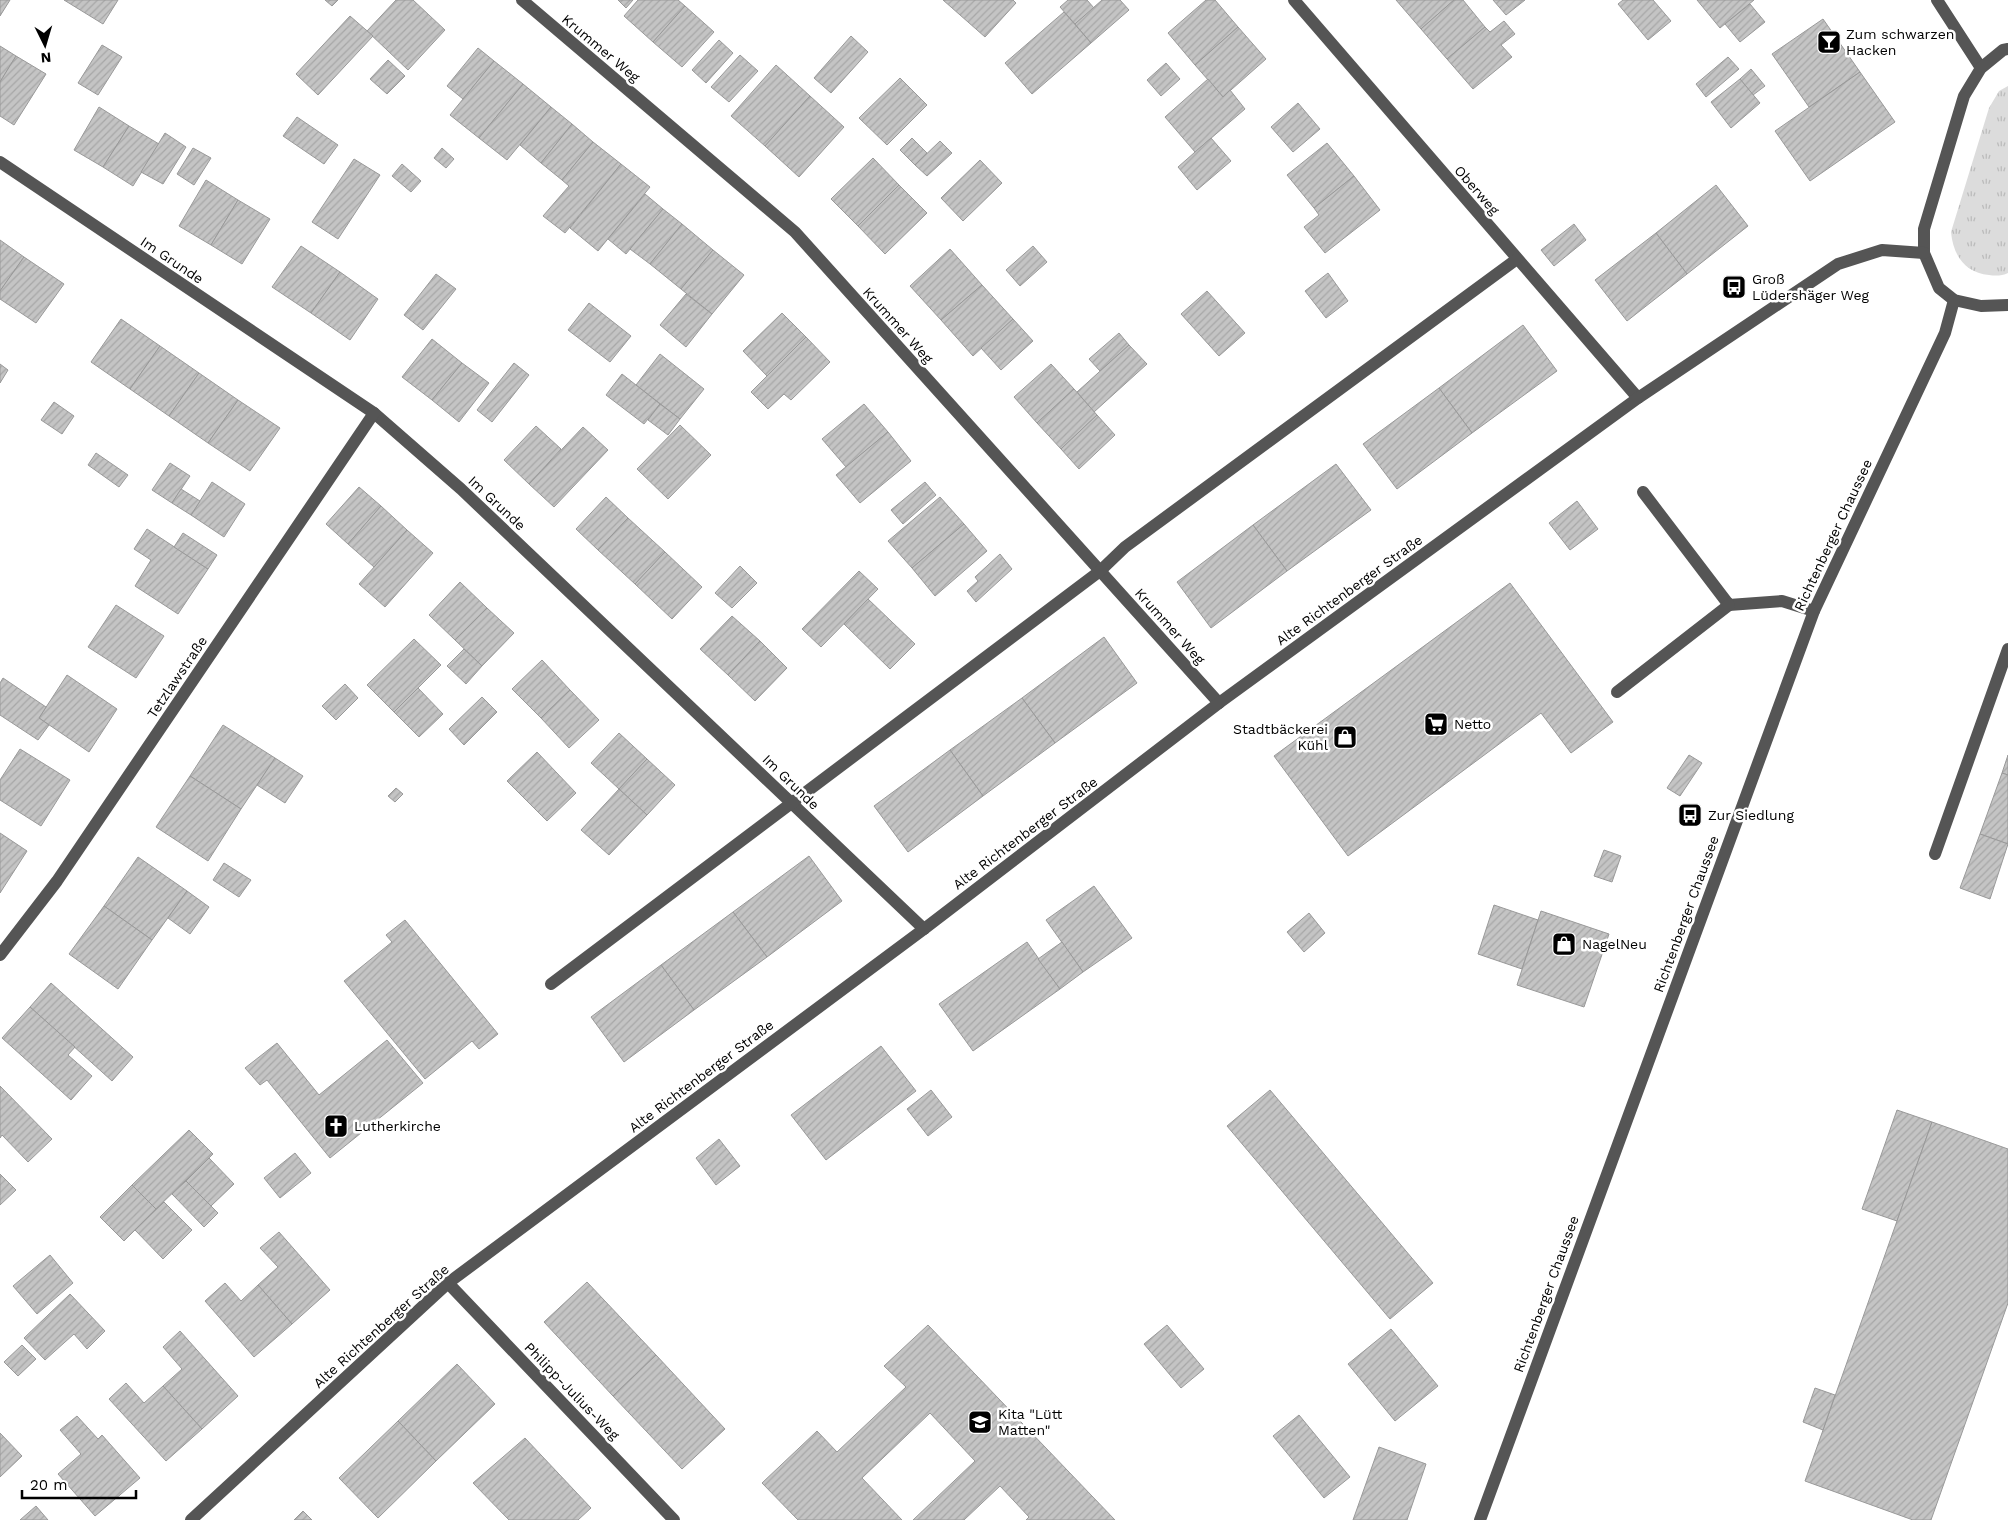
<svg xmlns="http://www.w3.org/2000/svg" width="2008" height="1520" viewBox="0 0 2008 1520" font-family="'Work Sans',sans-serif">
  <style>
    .grass { fill: url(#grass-tufts) }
    .building { fill: url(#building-hatch); stroke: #999 }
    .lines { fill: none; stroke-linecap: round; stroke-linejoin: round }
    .minor { stroke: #555; stroke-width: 12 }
    .labels { text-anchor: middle; stroke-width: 5; stroke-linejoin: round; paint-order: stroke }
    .poi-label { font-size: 14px; fill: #000; stroke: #fff; text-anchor: start }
    .street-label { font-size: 14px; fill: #000; stroke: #fff }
  </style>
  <defs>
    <pattern id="grass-tufts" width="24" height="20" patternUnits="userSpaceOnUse" patternTransform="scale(1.25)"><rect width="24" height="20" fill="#dcdcdc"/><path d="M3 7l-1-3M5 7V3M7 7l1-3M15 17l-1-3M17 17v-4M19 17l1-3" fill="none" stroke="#bbb"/></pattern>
    <pattern id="building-hatch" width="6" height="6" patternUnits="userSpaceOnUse" patternTransform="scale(1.25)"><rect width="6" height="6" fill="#c4c4c4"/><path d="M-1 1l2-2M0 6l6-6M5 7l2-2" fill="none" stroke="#a7a7a7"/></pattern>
  </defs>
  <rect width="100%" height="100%" fill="#fff"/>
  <path class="grass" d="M2008,86V273C2002,276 1995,276 1989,275C1965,273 1953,255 1951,232L1989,108L1999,91Z"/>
  <g class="building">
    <path d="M0,0H10L0,16Z"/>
    <path d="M64,0H118L103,24Z"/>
    <path d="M325,0H338L332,6Z"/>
    <path d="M396,0H413L445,30L408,70L367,31Z"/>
    <path d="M618,0H633L626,8Z"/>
    <path d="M638,0H678L685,6L653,42L624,16Z"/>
    <path d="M943,0H1013L1016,3L985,37Z"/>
    <path d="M1068,0H1087L1094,8L1075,24L1060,7Z"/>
    <path d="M1102,0H1120L1129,10L1091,43L1075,24Z"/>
    <path d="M1206,0H1215L1238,27L1195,65L1168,33Z"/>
    <path d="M1396,0H1454L1421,29Z"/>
    <path d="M1454,0H1463L1485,27L1447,59L1421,29Z"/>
    <path d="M1493,0H1525L1506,15Z"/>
    <path d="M1623,0H1653L1671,21L1648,40L1618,4Z"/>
    <path d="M1697,0H1754L1720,28Z"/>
    <path d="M1750,4L1765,22L1740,42L1725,24Z"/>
    <path d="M685,6L714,32L682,67L653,42Z"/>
    <path d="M1064,12L1091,43L1032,94L1005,63Z"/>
    <path d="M350,16L373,36L318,95L296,74Z"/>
    <path d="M1823,19L1860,72L1809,107L1772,54Z"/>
    <path d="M1504,21L1515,34L1501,45L1512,57L1473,89L1447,59L1485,27L1490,32Z"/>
    <path d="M1238,27L1266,59L1223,97L1195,65Z"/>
    <path d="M851,36L868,52L831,93L814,78Z"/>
    <path d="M719,40L733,53L706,83L692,70Z"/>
    <path d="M102,45L122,57L98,95L78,83Z"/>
    <path d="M0,46L16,56L0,82Z"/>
    <path d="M478,48L494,61L463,99L447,86Z"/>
    <path d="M740,55L758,71L729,102L711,87Z"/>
    <path d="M16,56L46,74L14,125L0,116V82Z"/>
    <path d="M1728,57L1739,69L1706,97L1696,84Z"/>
    <path d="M388,60L405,76L387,94L370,79Z"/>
    <path d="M494,61L523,84L479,138L450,115Z"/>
    <path d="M1166,63L1180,79L1161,96L1147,80Z"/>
    <path d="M776,65L810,96L765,146L731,116Z"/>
    <path d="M1751,69L1765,86L1753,95L1740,79Z"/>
    <path d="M1860,72L1895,122L1810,181L1775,131Z"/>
    <path d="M900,78L927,105L887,145L859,118Z"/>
    <path d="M1208,79L1223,97L1230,90L1245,109L1195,152L1165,117Z"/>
    <path d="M1740,79L1760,103L1731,128L1711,102Z"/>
    <path d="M523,84L551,107L507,160L479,138Z"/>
    <path d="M810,96L844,127L799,177L765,146Z"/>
    <path d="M1298,103L1320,129L1293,152L1271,127Z"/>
    <path d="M99,107L129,126L103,167L74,150Z"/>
    <path d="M551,107L572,124L541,163L520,145Z"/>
    <path d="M297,117L338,145L324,164L283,136Z"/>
    <path d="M572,124L593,142L562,180L541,163Z"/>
    <path d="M129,126L159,144L133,186L103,167Z"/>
    <path d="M165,133L186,147L163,184L141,172Z"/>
    <path d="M912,138L927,153L915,165L900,150Z"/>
    <path d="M1211,138L1231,161L1197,190L1178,167Z"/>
    <path d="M940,141L952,153L927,176L915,165Z"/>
    <path d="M593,142L621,164L565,233L543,216L569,186L562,180Z"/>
    <path d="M1327,143L1354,176L1314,208L1287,175Z"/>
    <path d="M193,148L211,158L194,185L177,174Z"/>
    <path d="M442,148L454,159L446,168L434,158Z"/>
    <path d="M873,158L899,185L858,226L831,199Z"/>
    <path d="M354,159L380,175L338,239L312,222Z"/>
    <path d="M980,160L1002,183L963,221L941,198Z"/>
    <path d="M402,164L421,181L411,192L392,176Z"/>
    <path d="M621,164L650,187L598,251L570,228Z"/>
    <path d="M1354,176L1380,210L1325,253L1304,227L1319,215L1314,208Z"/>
    <path d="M206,180L238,200L211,245L179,226Z"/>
    <path d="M899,185L927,213L885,254L858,226Z"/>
    <path d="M1716,185L1748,226L1687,274L1656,233Z"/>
    <path d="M645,194L663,209L626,254L608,239Z"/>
    <path d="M238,200L270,219L242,264L211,245Z"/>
    <path d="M663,209L682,224L650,264L630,249Z"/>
    <path d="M682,224L713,250L681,289L650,264Z"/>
    <path d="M1574,224L1586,240L1554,266L1541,250Z"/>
    <path d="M1656,233L1687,274L1627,321L1595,280Z"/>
    <path d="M0,240L24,257L0,291Z"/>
    <path d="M301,246L340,272L311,313L272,287Z"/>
    <path d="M1033,246L1047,262L1020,286L1006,270Z"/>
    <path d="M950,249L982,285L941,320L910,286Z"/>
    <path d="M713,250L744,275L712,314L681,289Z"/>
    <path d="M24,257L64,284L36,323L0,299V291Z"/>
    <path d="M340,272L378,299L350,340L311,313Z"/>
    <path d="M1328,273L1348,301L1326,318L1305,291Z"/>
    <path d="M436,274L456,289L423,330L404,315Z"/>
    <path d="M982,285L1013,319L973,356L941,320Z"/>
    <path d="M1207,291L1245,333L1219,356L1181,314Z"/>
    <path d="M686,294L712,314L686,347L660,325Z"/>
    <path d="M589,303L631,336L610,362L568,330Z"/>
    <path d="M782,313L806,337L767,376L743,351Z"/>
    <path d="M121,319L160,346L130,389L91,362Z"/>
    <path d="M1013,319L1033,341L1001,370L981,348Z"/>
    <path d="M1523,325L1557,371L1472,433L1439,388Z"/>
    <path d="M1119,333L1129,345L1100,371L1089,359Z"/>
    <path d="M806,337L830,362L791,400L784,394L768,409L751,392Z"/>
    <path d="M432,339L462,363L432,400L402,377Z"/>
    <path d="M1129,345L1147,364L1094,412L1077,392Z"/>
    <path d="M160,346L199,373L169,416L130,389Z"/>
    <path d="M660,354L704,389L680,419L636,385Z"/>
    <path d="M462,363L489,383L459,422L432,400Z"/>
    <path d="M514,363L529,375L492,422L477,410Z"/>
    <path d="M0,364L8,370L0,383Z"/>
    <path d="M1051,364L1074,389L1037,423L1014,397Z"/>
    <path d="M199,373L238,400L208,443L169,416Z"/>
    <path d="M622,374L660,404L644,424L606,395Z"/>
    <path d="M1439,388L1472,433L1397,489L1363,444Z"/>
    <path d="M1074,389L1097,415L1061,449L1037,423Z"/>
    <path d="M238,400L280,428L250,471L208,443Z"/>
    <path d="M54,402L74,416L62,434L41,420Z"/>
    <path d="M660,404L680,419L668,435L648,420Z"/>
    <path d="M864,404L888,432L846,467L822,439Z"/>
    <path d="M1097,415L1115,435L1079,469L1061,449Z"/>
    <path d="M680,425L711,455L668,499L637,469Z"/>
    <path d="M536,426L561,449L529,484L504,460Z"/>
    <path d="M583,427L608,450L554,507L529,484Z"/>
    <path d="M888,432L911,461L860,503L836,475Z"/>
    <path d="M96,453L128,475L119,487L88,465Z"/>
    <path d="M170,463L190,476L172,503L152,490Z"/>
    <path d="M1336,464L1371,510L1287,571L1253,525Z"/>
    <path d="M212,482L245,504L224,537L191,515Z"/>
    <path d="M925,482L936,495L903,524L891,510Z"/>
    <path d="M359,487L381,506L348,544L326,524Z"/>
    <path d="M181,489L200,501L191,515L172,503Z"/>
    <path d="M606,497L628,518L598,550L576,529Z"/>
    <path d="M940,497L964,524L912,568L888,541Z"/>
    <path d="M1577,501L1598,529L1570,550L1549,523Z"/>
    <path d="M381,506L407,530L374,567L348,544Z"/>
    <path d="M628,518L665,552L635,584L598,550Z"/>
    <path d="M964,524L987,551L935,596L912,568Z"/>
    <path d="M1253,525L1287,571L1211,628L1177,582Z"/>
    <path d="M147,529L208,569L178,614L135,586L151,560L134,549Z"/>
    <path d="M407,530L433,553L385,607L359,584Z"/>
    <path d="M183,533L217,555L208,569L174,547Z"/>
    <path d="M665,552L702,587L672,619L635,584Z"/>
    <path d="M1000,554L1012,569L976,602L967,591L978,581L975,577Z"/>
    <path d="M740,566L757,583L732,608L715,593Z"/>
    <path d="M859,571L878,589L821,647L802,629Z"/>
    <path d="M460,582L487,608L455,640L429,615Z"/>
    <path d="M1510,583L1613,722L1571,753L1541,713L1348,856L1274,756Z"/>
    <path d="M868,599L915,644L890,669L844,624Z"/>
    <path d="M116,605L164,636L136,678L88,647Z"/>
    <path d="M487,608L514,633L482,666L455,640Z"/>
    <path d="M732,616L760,641L728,675L700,649Z"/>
    <path d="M1104,637L1137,683L1055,743L1022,698Z"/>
    <path d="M414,639L441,665L394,712L367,685Z"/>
    <path d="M760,641L787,668L755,701L728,675Z"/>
    <path d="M464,649L482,666L466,684L447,666Z"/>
    <path d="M542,660L570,690L541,718L512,689Z"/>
    <path d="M67,675L117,709L89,752L39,718Z"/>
    <path d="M3,678L46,707L39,718L49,725L38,740L0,715V683Z"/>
    <path d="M345,684L358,698L336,720L322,706Z"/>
    <path d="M418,688L443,714L419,737L394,712Z"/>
    <path d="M570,690L599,720L569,748L541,718Z"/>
    <path d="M482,697L497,712L464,745L449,729Z"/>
    <path d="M1022,698L1055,743L983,796L950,750Z"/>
    <path d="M223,725L275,758L241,809L190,776Z"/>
    <path d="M619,733L647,759L619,789L591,763Z"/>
    <path d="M20,749L70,780L41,826L0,800V780Z"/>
    <path d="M950,750L983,796L908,852L874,806Z"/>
    <path d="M537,752L576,793L547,821L507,781Z"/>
    <path d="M1689,755L1702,763L1680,796L1667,788Z"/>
    <path d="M2008,755V775L2002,773Z"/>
    <path d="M275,758L303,776L285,803L257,785Z"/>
    <path d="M647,759L675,785L647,815L619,789Z"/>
    <path d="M2002,773L2008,775V844L1980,834Z"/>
    <path d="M190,776L241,809L208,861L156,827Z"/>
    <path d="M396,788L403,794L395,802L388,796Z"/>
    <path d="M619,789L647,815L609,855L581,830Z"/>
    <path d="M0,833L27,851L0,893Z"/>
    <path d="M1980,834L2008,844L1990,899L1960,888Z"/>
    <path d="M1604,850L1621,856L1612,882L1594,876Z"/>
    <path d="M809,856L842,901L767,957L733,912Z"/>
    <path d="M138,857L187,891L152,940L104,906Z"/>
    <path d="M224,863L251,880L239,897L213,880Z"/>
    <path d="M1094,886L1132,938L1083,972L1046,920Z"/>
    <path d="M187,891L209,907L190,934L168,918Z"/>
    <path d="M1494,905L1538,920L1522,969L1478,954Z"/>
    <path d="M104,906L152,940L118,989L69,954Z"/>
    <path d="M1541,911L1609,934L1584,1007L1517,985Z"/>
    <path d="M733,912L767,957L694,1010L661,965Z"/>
    <path d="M1309,913L1325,933L1304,952L1287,932Z"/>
    <path d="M405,920L498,1034L479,1049L472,1041L425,1079L344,981L392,942L386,935Z"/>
    <path d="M1027,942L1060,989L973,1051L939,1004Z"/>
    <path d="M1062,942L1083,972L1060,989L1038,959Z"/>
    <path d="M661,965L694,1010L624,1062L591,1017Z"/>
    <path d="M51,983L133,1057L112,1081L30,1007Z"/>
    <path d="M30,1007L75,1047L68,1055L92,1076L71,1100L2,1038Z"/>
    <path d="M387,1040L423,1083L330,1158L267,1080L260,1085L245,1068L277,1043L319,1095Z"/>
    <path d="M881,1046L916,1091L826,1160L791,1115Z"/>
    <path d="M0,1086L52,1139L28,1162L2,1135L0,1138Z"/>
    <path d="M931,1090L952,1117L928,1136L907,1109Z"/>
    <path d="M1270,1090L1433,1283L1390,1319L1227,1126Z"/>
    <path d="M1897,1110L1932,1122L1897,1221L1862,1209Z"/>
    <path d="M1932,1122L2008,1149V1303L1931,1520H1913L1805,1481Z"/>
    <path d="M189,1130L213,1154L156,1209L132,1185Z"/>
    <path d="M719,1139L740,1166L716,1185L696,1158Z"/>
    <path d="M295,1153L311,1173L280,1198L264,1178Z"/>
    <path d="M209,1158L234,1184L211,1206L186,1181Z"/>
    <path d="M0,1174L16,1190L0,1205Z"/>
    <path d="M186,1181L218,1213L204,1227L172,1194Z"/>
    <path d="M132,1185L156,1209L124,1241L100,1217Z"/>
    <path d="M164,1202L192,1230L163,1259L135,1230Z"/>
    <path d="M279,1232L330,1290L292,1324L258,1285L278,1267L260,1248Z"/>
    <path d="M50,1255L73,1283L37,1314L13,1286Z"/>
    <path d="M587,1282L656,1355L613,1396L544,1322Z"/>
    <path d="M225,1283L241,1301L258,1285L292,1324L254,1357L205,1301Z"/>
    <path d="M70,1294L105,1331L87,1349L74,1334L45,1360L24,1338Z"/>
    <path d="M928,1325L1115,1520H1026L1029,1517L1000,1486L964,1520H913L975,1461L930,1413L862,1478L902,1520H798L762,1483L817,1431L837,1452L906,1387L884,1366Z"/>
    <path d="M1167,1325L1204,1369L1181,1388L1144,1344Z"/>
    <path d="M1391,1329L1438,1386L1395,1421L1348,1364Z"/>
    <path d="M180,1331L238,1396L202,1429L163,1386L182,1369L163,1347Z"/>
    <path d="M22,1345L36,1359L18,1376L4,1362Z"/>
    <path d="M656,1355L725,1429L682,1469L613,1396Z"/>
    <path d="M457,1364L495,1404L436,1461L398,1421Z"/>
    <path d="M126,1383L144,1403L163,1386L202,1429L166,1461L109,1399Z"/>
    <path d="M1815,1388L1835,1395L1823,1430L1803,1422Z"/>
    <path d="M1299,1415L1350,1477L1324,1498L1273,1436Z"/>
    <path d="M77,1416L98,1439L102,1435L140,1478L95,1516L58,1474L81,1454L60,1430Z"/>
    <path d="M398,1421L436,1461L378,1518L339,1478Z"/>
    <path d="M0,1433L22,1456L0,1477Z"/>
    <path d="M525,1438L591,1508L578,1520H509L473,1483Z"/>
    <path d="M1379,1447L1426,1464L1407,1520H1353Z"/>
    <path d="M36,1506L48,1520H20Z"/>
    <path d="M303,1511L312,1520H294Z"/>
  </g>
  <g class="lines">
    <g class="minor">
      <path d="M522,0L795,232L1219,703"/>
      <path d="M1294,0L1638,398"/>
      <path d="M1937,0L1981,68"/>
      <path d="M2008,49L2003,50L1981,68L1964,96L1924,229V253L1939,288L1954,300L1981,306L2008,305"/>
      <path d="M0,162L374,413L461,489L924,929"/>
      <path d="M1643,492L1729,605L1782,601L1814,611"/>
      <path d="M1617,692L1729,605"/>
      <path d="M1935,854L2008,649"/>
      <path d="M0,955L57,881L374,413"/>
      <path d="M551,984L1100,571L1125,547L1517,259"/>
      <path d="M448,1283L674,1520"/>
      <path d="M191,1520L448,1283L924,929L1219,703L1638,398L1838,264L1882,250L1924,253"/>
      <path d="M1480,1520L1814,611L1945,333L1954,300"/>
    </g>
  </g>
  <defs>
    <g id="bar-square" transform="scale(1.25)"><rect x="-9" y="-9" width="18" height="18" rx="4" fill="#000" stroke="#fff"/><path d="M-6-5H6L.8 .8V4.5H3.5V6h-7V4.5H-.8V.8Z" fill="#fff"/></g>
    <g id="bus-square" transform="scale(1.25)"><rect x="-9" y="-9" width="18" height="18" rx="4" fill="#000" stroke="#fff"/><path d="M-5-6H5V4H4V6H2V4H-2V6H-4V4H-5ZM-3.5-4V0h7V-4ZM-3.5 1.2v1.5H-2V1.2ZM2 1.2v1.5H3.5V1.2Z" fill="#fff"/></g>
    <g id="supermarket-square" transform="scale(1.25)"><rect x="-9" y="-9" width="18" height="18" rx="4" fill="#000" stroke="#fff"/><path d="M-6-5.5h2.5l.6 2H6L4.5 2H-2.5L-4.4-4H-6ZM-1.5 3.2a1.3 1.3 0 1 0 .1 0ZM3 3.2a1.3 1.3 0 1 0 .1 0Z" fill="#fff"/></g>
    <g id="shop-square" transform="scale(1.25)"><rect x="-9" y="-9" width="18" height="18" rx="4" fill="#000" stroke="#fff"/><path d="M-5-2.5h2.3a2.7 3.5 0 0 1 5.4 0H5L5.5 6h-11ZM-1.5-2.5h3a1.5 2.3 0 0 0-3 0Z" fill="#fff"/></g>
    <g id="church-square" transform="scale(1.25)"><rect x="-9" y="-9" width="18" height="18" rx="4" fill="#000" stroke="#fff"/><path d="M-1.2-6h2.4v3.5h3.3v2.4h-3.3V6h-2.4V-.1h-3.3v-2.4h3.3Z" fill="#fff"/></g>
    <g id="school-square" transform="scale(1.25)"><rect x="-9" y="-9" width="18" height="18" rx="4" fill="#000" stroke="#fff"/><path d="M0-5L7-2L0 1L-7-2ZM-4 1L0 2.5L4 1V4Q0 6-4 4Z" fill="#fff"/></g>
  </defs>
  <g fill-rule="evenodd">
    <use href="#bar-square" x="1829" y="42"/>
    <use href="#bus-square" x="1734" y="287"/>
    <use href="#supermarket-square" x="1436" y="724"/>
    <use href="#shop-square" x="1345" y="737"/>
    <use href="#bus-square" x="1690" y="815"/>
    <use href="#shop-square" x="1564" y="944"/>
    <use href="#church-square" x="336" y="1126"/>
    <use href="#school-square" x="980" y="1422"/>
  </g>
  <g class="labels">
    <g class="poi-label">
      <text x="1846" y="39">Zum schwarzen<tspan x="1846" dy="16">Hacken</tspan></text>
      <text x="1752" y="284">Groß<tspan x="1752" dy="16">Lüdershäger Weg</tspan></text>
      <text x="1454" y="729">Netto</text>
      <text x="1328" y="734" text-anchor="end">Stadtbäckerei<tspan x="1328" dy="16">Kühl</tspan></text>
      <text x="1708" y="820">Zur Siedlung</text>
      <text x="1582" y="949">NagelNeu</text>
      <text x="354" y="1131">Lutherkirche</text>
      <text x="998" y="1419">Kita "Lütt<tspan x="998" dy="16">Matten"</tspan></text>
    </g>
    <g class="street-label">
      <text transform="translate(601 48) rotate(40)" y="5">Krummer Weg</text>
      <text transform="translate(1477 190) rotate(49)" y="5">Oberweg</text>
      <text transform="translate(172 260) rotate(34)" y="5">Im Grunde</text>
      <text transform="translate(898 325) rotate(48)" y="5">Krummer Weg</text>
      <text transform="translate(497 503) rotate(43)" y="5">Im Grunde</text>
      <text transform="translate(1833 535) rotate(-65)" y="5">Richtenberger Chaussee</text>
      <text transform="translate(1349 590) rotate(-36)" y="5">Alte Richtenberger Straße</text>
      <text transform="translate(1170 626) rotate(48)" y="5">Krummer Weg</text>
      <text transform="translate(177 677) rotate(-56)" y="5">Tetzlawstraße</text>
      <text transform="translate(791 782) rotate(44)" y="5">Im Grunde</text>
      <text transform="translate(1025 833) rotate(-37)" y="5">Alte Richtenberger Straße</text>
      <text transform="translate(1686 914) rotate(-70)" y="5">Richtenberger Chaussee</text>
      <text transform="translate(701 1076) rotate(-37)" y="5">Alte Richtenberger Straße</text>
      <text transform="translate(1546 1294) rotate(-70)" y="5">Richtenberger Chaussee</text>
      <text transform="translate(381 1326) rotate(-42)" y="5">Alte Richtenberger Straße</text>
      <text transform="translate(572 1391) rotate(46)" y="5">Philipp-Julius-Weg</text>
    </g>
  </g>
  <g transform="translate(45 45) rotate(175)" stroke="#ffffff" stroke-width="4" paint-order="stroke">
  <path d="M0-4L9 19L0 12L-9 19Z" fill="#000000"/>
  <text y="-8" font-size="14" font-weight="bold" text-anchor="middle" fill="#000000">N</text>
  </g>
  <path d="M22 1490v8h114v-8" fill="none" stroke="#000000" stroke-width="2.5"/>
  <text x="30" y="1490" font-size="15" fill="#000000" stroke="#ffffff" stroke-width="4" paint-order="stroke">20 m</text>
</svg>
